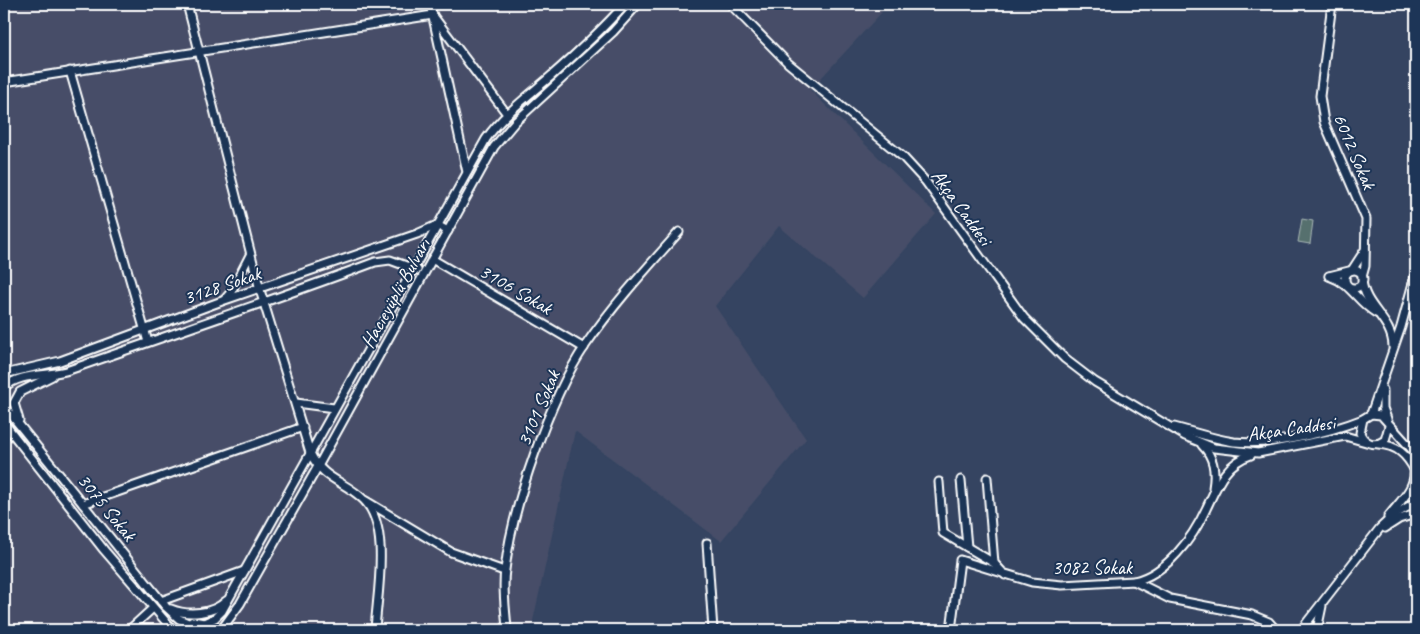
<svg xmlns="http://www.w3.org/2000/svg" width="1420" height="634" viewBox="0 0 1420 634" font-family="Caveat,sans-serif">
  <style>
    .built { fill: #464e68 }
    .green { fill: #56706e; stroke: #aab8b6 }
    .lines { fill: none; stroke-linecap: round; stroke-linejoin: round }
    .minor-casing { stroke: #fff; stroke-width: 11 }
    .minor { stroke: #1d3557; stroke-width: 7 }
    .labels { text-anchor: middle; stroke-width: 4; stroke-linejoin: round; paint-order: stroke }
    .street-label { font-size: 20px; fill: #fff; stroke: #1d3557 }
  </style>
  <rect width="100%" height="100%" fill="#354461"/>
  <filter id="ink" filterUnits="userSpaceOnUse"><feTurbulence type="fractalNoise" baseFrequency=".02" numOctaves="2"/><feDisplacementMap in="SourceGraphic" scale="10" xChannelSelector="R" yChannelSelector="G"/><feConvolveMatrix kernelMatrix="1 2 1 2 8 2 1 2 1" color-interpolation-filters="sRGB"/></filter>
  <g filter="url(#ink)">
    <path class="built" d="M4,4H876L882,12L810,90L936,214L863,298L779,226L715,306L806,439L721,541L575,431L531,630H4Z"/>
    <path class="green" d="M1302,219L1313,221L1310,244L1298,242Z"/>
    <g class="lines">
      <g class="minor-casing">
        <g id="minor">
          <path d="M187,4L260,290L310,453C324,481 344,480 364,500C391,527 377,594 375,630"/>
          <path d="M430,4L467,172"/>
          <path d="M730,4L788,63L903,157L926,182L1024,318L1065,359L1095,382L1185,436L1214,448L1258,453L1345,436L1366,442"/>
          <path d="M1332,4L1320,96L1324,122L1366,219L1365,266L1362,277"/>
          <path d="M434,17L507,114"/>
          <path d="M70,71L148,342"/>
          <path d="M4,82L433,15"/>
          <path d="M432,259L584,348"/>
          <path d="M1352,270L1365,250"/>
          <circle cx="1354" cy="279" r="9"/>
          <path d="M1329,276C1352,284 1356,301 1376,313"/>
          <path d="M1329,276L1349,271"/>
          <path d="M1362,280C1364,307 1393,320 1393,347"/>
          <path d="M225,299L231,292L250,255"/>
          <path d="M4,374L60,361L222,301L417,234L437,225L448,231"/>
          <path d="M4,388C19,372 49,377 69,370C171,334 274,300 375,262L390,260L417,270"/>
          <path d="M1383,390V408L1387,419"/>
          <path d="M296,403L334,408"/>
          <path d="M4,406L166,607L179,619L188,623"/>
          <path d="M1371,414L1401,327L1416,272"/>
          <path d="M19,420L14,403L20,392L52,376"/>
          <path d="M4,423L104,550L173,630"/>
          <path d="M1389,426L1385,440C1375,447 1365,444 1360,433L1363,419L1371,414L1381,415L1416,454"/>
          <path d="M1174,427C1194,432 1213,439 1234,442C1271,446 1328,433 1363,419"/>
          <path d="M1378,444C1397,445 1407,455 1415,471"/>
          <path d="M1202,445C1214,457 1216,471 1213,488"/>
          <path d="M987,478L994,563L1005,575"/>
          <path d="M961,480L967,547"/>
          <path d="M939,482L943,533L994,563"/>
          <path d="M366,501L451,552L504,571"/>
          <path d="M83,504L303,427"/>
          <path d="M1388,517C1399,502 1417,488 1414,468"/>
          <path d="M1385,528L1399,519L1416,514"/>
          <path d="M707,543L713,630"/>
          <path d="M1134,581C1166,574 1193,538 1206,509C1217,486 1225,463 1251,455"/>
          <path d="M161,601L244,571"/>
          <path d="M171,609C188,616 213,614 226,601"/>
          <path d="M204,623L215,618L222,611L486,139C503,115 527,97 550,77C576,54 602,30 625,4"/>
          <path d="M129,630L153,608"/>
          <path d="M180,630L193,621L204,623L212,630"/>
          <path d="M221,630L240,604L317,468L494,147L515,122L613,32L638,4"/>
          <path d="M507,630C506,611 502,589 505,570C512,507 550,398 585,346C613,305 646,269 679,232"/>
          <path d="M951,630L960,560L1032,582L1062,585L1134,581L1170,599L1252,615L1269,622L1276,630"/>
          <path d="M1301,630L1380,528L1394,515L1416,502"/>
          <path d="M1317,630L1322,606"/>
        </g>
      </g>
      <use href="#minor" class="minor"/>
    </g>
  </g>
  <g class="labels">
    <g class="street-label">
      <text transform="translate(1355 151) rotate(67)" y="7">6012 Sokak</text>
      <text transform="translate(962 207) rotate(54)" y="7">Akça Caddesi</text>
      <text transform="translate(222 285) rotate(-19)" y="7">3128 Sokak</text>
      <text transform="translate(516 289) rotate(30)" y="7">3106 Sokak</text>
      <text transform="translate(395 293) rotate(-61)" y="7">Hacıeyüplü Bulvarı</text>
      <text transform="translate(538 408) rotate(-67)" y="7">3101 Sokak</text>
      <text transform="translate(1291 428) rotate(-8)" y="7">Akça Caddesi</text>
      <text transform="translate(107 507) rotate(51)" y="7">3075 Sokak</text>
      <text x="1092" y="574">3082 Sokak</text>
    </g>
  </g>
  <rect width="1420" height="634" fill="none" stroke="#1d3557" stroke-width="20"/>
  <rect x="10" y="10" width="1400" height="614" fill="none" stroke="#fff" stroke-width="2" filter="url(#ink)"/>
</svg>
